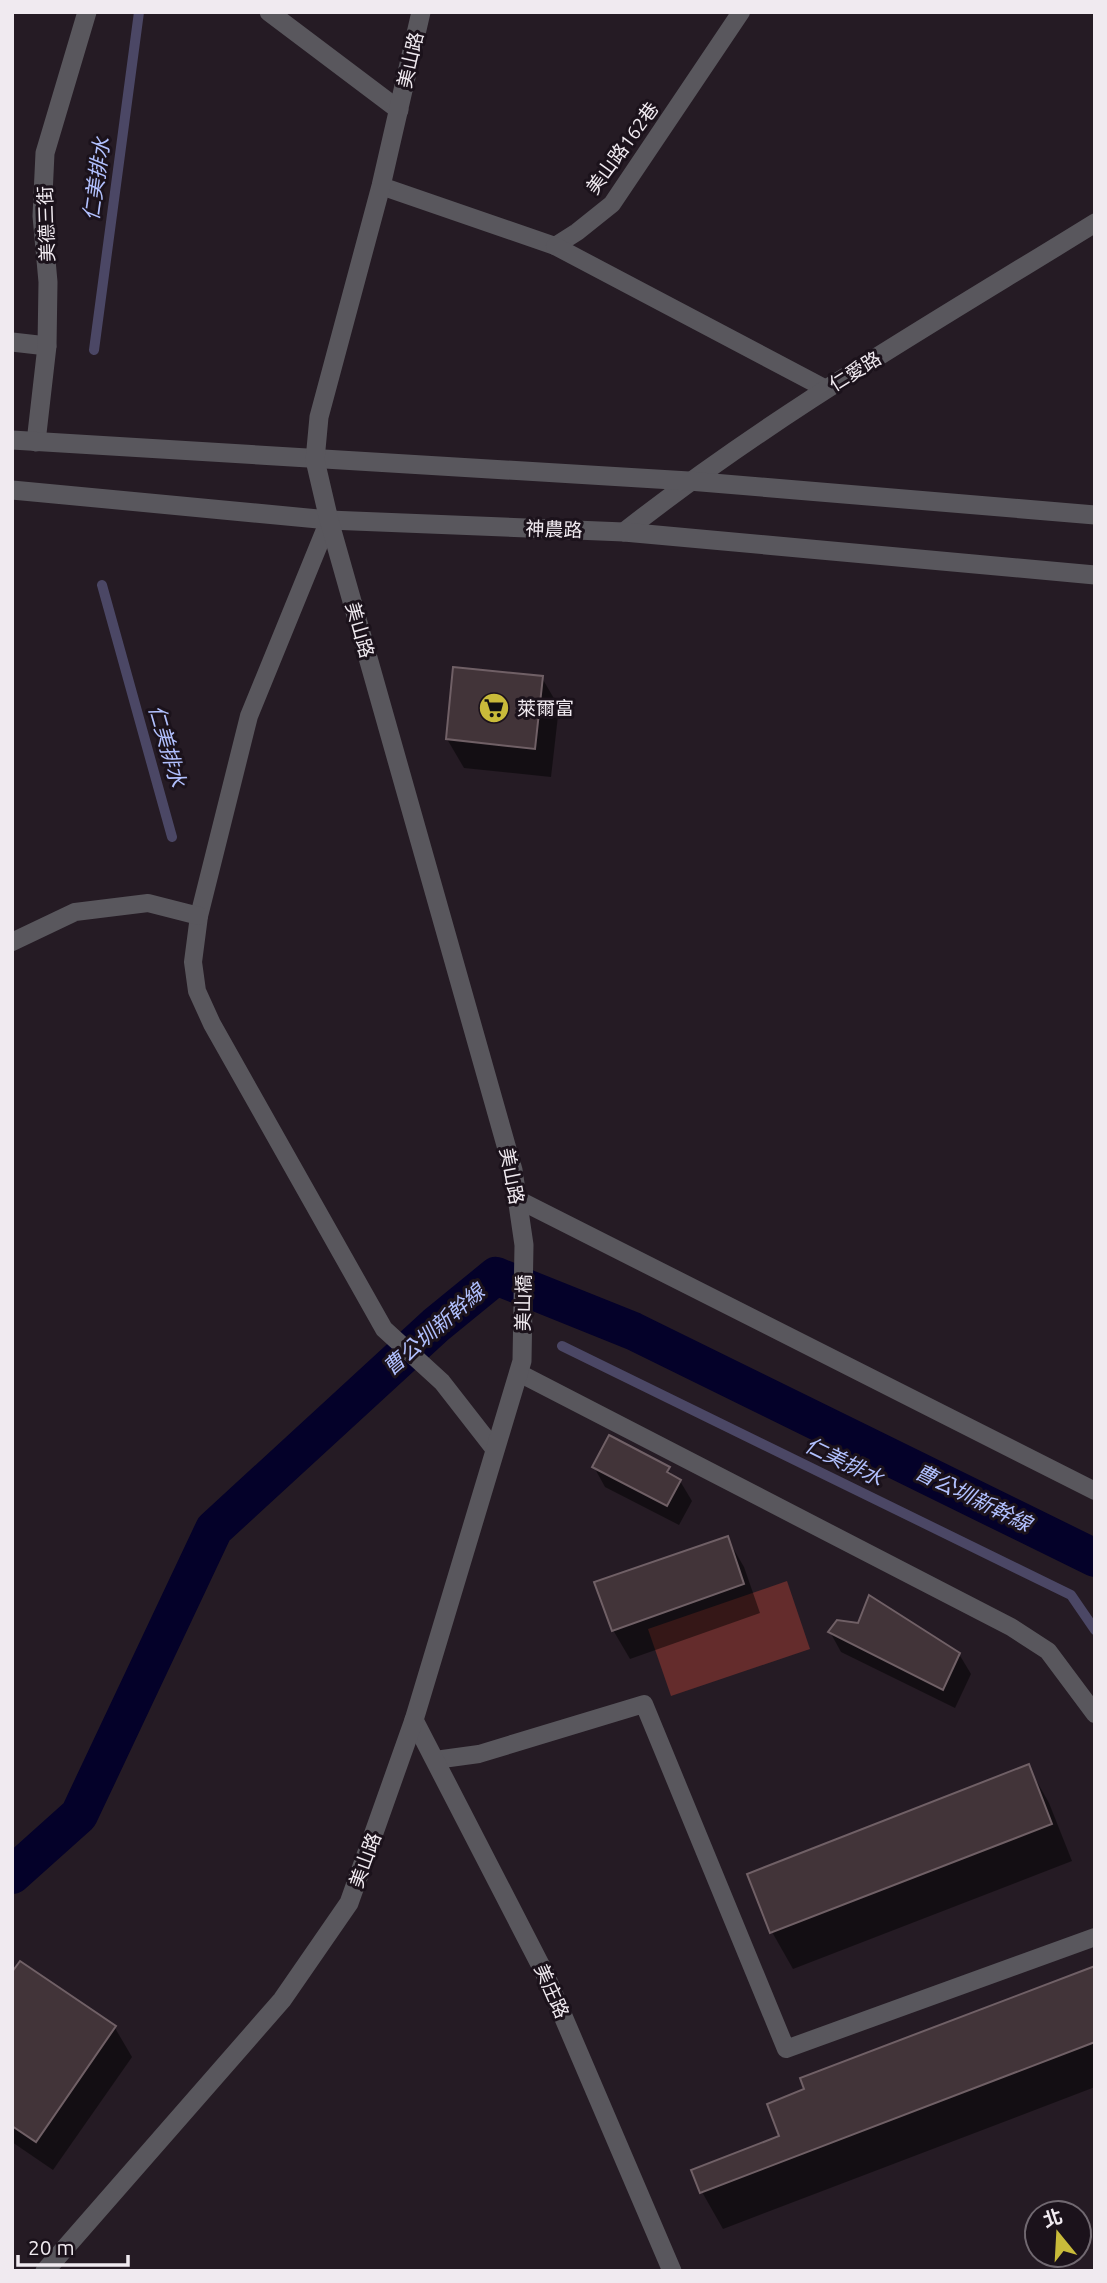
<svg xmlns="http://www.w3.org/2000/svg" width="1107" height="2283" viewBox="0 0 1107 2283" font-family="Ubuntu,'Noto Sans TC',sans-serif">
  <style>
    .green { fill: #642c2c }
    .shadow { fill: #0007 }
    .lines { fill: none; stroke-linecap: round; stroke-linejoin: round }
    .stream { stroke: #4b4765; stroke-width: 10 }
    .canal { stroke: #040129; stroke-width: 38 }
    .building { fill: #423439; stroke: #706066; stroke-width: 2 }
    .service { stroke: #59575d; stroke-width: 18 }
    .minor { stroke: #59575d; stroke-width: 19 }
    .tertiary { stroke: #59575d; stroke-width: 19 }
    .labels { text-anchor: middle; stroke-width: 6; stroke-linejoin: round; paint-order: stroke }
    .street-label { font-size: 19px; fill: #f0eaf0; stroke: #1b121b }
    .poi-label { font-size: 19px; fill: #f0eaf0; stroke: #1b121b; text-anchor: start }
    .water-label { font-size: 21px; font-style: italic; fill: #b1c0fe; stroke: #1b121b }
  </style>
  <rect width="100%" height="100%" fill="#251b24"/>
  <path class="green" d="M787,1581L810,1649L671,1696L648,1629Z"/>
  <g class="shadow">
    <path d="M542,678L559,707L551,777L464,768L447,739Z"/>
    <path d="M594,1467L668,1469L673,1477L680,1481L692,1501L679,1525L605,1487Z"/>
    <path d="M727,1538L744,1567L760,1613L630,1659L613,1630Z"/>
    <path d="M830,1632L959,1654L971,1674L955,1708L841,1652Z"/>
    <path d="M1028,1766L1049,1803L1072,1861L793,1969L772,1932L749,1875Z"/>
    <path d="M20,1963L115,2028L132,2057L53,2170L12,2142V1975Z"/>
    <path d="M1095,1967V2087L723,2229L702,2192L781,2137L806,2090Z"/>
  </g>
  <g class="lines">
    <g class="stream">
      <path d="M94,350L139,12"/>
      <path d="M102,585L172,837"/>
      <path d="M562,1346L1071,1595L1095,1630"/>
    </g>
    <path class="canal" d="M12,1875L79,1815L214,1529L436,1325L496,1276L633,1331L1095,1558"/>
  </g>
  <g class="building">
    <path d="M453,667L543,676L535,749L446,739Z"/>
    <path d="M609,1435L670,1467L667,1472L681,1480L667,1506L592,1467Z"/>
    <path d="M728,1536L744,1584L612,1631L594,1582Z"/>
    <path d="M869,1595L960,1653L943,1690L828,1632L837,1620L858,1623Z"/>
    <path d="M1029,1764L1052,1824L770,1933L747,1874Z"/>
    <path d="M20,1961L116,2026L36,2142L12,2126V1972Z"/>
    <path d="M1095,1966V2042L700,2193L691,2170L779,2136L767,2104L804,2089L800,2078Z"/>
  </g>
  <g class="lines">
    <g class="service">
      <path d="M381,186L555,246L577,232L612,204L741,12"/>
      <path d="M555,246L826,389"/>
      <path d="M329,520L249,716L199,916L193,962L197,991L212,1024L384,1329L442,1382L495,1450"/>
      <path d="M12,942L75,912L148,903L199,916"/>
      <path d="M517,1199L1095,1491"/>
      <path d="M519,1373L1011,1627L1048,1651L1095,1714"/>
      <path d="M435,1760L479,1754L644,1704L786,2049L1095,1937"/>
    </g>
    <g class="minor">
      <path d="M269,12L399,110"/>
      <path d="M12,342L47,346"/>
      <path d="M36,442L47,346L48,282L42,216L45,153L87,12"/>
      <path d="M624,532C771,416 935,322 1095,223"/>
    </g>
    <g class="tertiary">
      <path d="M12,440L689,481L1095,515"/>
      <path d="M12,490L329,520L624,532L1095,575"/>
      <path d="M414,1720L545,1974L672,2271"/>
      <path d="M45,2271L282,2000L349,1903L414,1720L522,1361L524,1245L513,1170L329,520L315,460L319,417L381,186L421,12"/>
    </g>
  </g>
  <defs>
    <g id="supermarket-disc" transform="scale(1.575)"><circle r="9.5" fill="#c9bb3a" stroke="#1b121b"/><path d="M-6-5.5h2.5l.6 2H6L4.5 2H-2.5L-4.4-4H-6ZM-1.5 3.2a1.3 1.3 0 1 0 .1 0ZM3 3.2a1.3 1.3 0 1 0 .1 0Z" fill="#111"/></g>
  </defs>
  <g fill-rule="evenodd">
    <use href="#supermarket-disc" x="494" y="708"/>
  </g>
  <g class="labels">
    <g class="street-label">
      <text transform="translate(410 60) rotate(-77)" y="7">美山路</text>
      <text transform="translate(622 148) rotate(-54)" y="7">美山路162巷</text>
      <text transform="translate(46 224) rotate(-92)" y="7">美德三街</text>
      <text transform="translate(855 371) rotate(-32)" y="7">仁愛路</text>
      <text transform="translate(554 529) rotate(2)" y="7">神農路</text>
      <text transform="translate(360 630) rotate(74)" y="7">美山路</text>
      <text transform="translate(512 1176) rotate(79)" y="7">美山路</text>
      <text transform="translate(523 1303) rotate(-89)" y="7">美山橋</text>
      <text transform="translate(365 1860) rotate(-70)" y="7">美山路</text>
      <text transform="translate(552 1991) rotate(66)" y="7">美庄路</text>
    </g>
    <g class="poi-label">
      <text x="517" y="715">萊爾富</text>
    </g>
    <g class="water-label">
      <text transform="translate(97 179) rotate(-82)" y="7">仁美排水</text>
      <text transform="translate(167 746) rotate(74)" y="7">仁美排水</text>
      <text transform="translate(434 1330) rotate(-41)" y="7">曹公圳新幹線</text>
      <text transform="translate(844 1462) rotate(26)" y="7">仁美排水</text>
      <text transform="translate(973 1498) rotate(26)" y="7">曹公圳新幹線</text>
    </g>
  </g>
  <rect width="1107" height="2283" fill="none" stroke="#f0eaf0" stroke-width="28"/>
  <g transform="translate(1058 2234) rotate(342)"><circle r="33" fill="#1b121b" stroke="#706870" stroke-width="2"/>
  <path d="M0-5L12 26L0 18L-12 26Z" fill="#c9bb3a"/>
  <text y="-10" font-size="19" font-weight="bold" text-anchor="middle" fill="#f0eaf0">北</text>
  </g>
  <path d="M18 2255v10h110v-10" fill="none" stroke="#f0eaf0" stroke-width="3.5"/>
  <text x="28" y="2255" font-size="21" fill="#f0eaf0" stroke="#1b121b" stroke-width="5" paint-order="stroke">20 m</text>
</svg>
